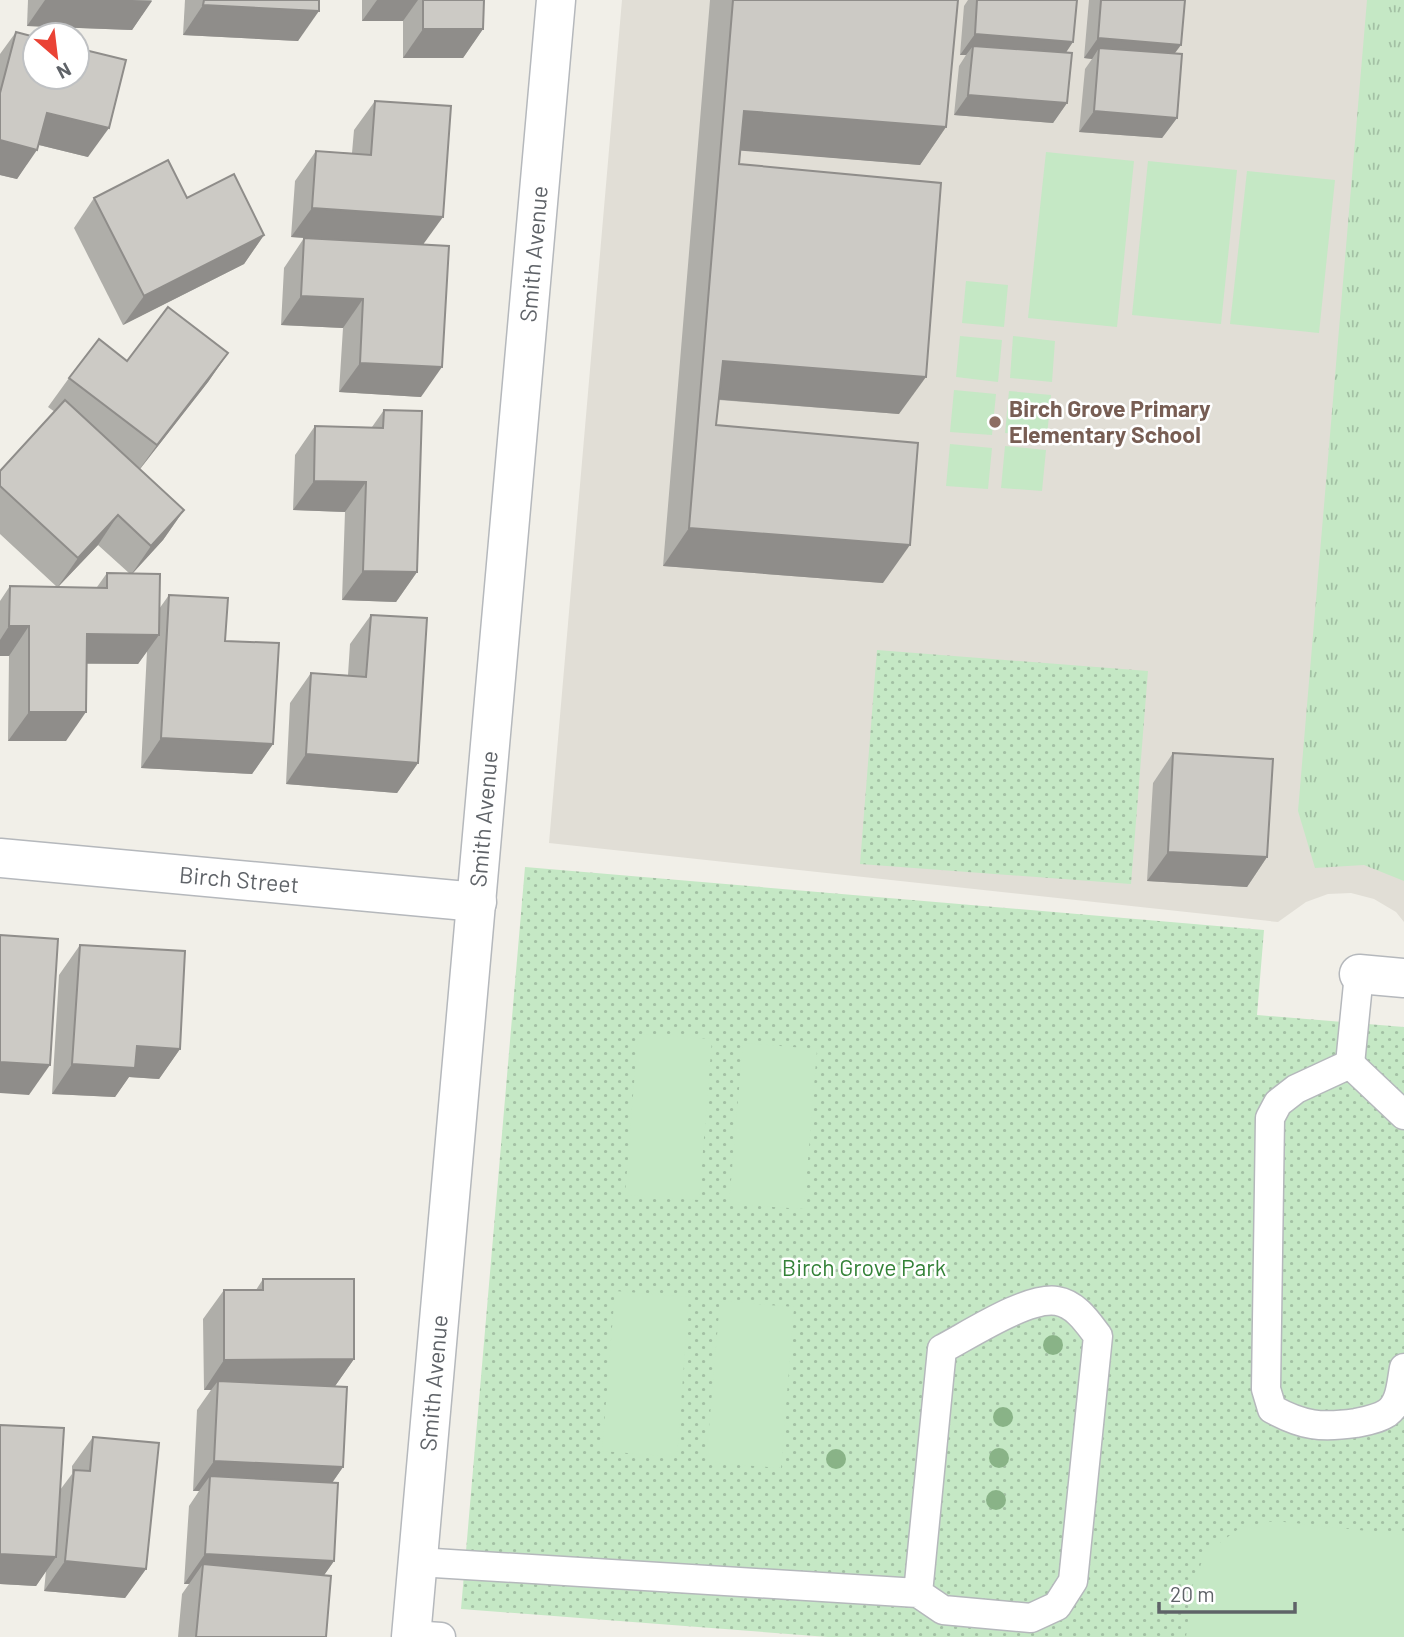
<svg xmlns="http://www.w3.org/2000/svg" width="1404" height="1637" viewBox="0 0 1404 1637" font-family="Barlow,sans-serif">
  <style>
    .education { fill: #e1ded6 }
    .grass { fill: url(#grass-tufts) }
    .park { fill: url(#park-dots) }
    .garden { fill: #c5e8c5 }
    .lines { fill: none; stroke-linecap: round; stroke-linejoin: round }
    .lane-casing { stroke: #b5b8bc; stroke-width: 31 }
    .street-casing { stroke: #b5b8bc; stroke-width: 41 }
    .lane { stroke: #fff; stroke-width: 28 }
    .street { stroke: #fff; stroke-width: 38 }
    .tree { fill: #89b387 }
    .wall { fill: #afaea9; fill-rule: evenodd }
    .shaded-wall { fill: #8f8d8a }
    .building { fill: #cccac5; stroke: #8f8d8a; stroke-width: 2 }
    .education-dot { fill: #8d6e63; stroke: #fff; stroke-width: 2.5 }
    .labels { text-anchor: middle; stroke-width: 5; stroke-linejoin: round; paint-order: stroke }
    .street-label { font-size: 23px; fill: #5f6368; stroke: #fff }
    .education-label { font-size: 23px; font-weight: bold; fill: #785e54; stroke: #fff; text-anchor: start }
    .park-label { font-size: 23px; fill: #348238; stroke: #fff }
  </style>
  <defs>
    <pattern id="grass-tufts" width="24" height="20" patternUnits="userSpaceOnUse" patternTransform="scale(1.75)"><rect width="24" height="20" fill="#c5e8c5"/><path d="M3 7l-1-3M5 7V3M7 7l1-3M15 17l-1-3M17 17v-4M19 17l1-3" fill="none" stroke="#a3c0a4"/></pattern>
    <pattern id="park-dots" width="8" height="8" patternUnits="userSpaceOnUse" patternTransform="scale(1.75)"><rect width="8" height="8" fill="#c5e8c5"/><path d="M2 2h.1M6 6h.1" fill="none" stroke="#a3c0a4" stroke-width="1.8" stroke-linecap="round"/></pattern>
  </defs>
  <rect width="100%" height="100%" fill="#f1efe8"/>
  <path class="education" d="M622,0H1404V922L1396,912L1374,899L1351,893L1328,894L1306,902L1278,922L549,843Z"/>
  <path class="grass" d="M1367,0H1404V881L1364,865L1315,868L1298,811Z"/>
  <g class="park">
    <path d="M877,650L1148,671L1131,884L860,864Z"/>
    <path d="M525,867L1264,930L1257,1015L1404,1027V1637H828L461,1609Z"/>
  </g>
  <g class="garden">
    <path d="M1046,152L1134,161L1117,327L1028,318Z"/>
    <path d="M1148,161L1237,170L1221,324L1132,315Z"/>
    <path d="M1247,171L1335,180L1319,333L1230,324Z"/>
    <path d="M966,281L1008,285L1004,327L962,323Z"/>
    <path d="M960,336L1002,340L998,382L956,377Z"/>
    <path d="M1013,336L1055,341L1052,382L1010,378Z"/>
    <path d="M954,390L996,394L992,435L950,432Z"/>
    <path d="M1009,391L1051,395L1047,436L1005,433Z"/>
    <path d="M950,444L992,448L988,489L946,486Z"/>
    <path d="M1005,446L1046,450L1042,491L1001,488Z"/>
    <path d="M638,1034L712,1039L699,1200L625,1195Z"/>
    <path d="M743,1043L817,1049L804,1209L729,1204Z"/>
    <path d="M615,1291L689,1297L677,1457L602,1451Z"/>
    <path d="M720,1301L794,1307L781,1468L706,1462Z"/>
    <path d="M1275,1521L1404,1535V1637H1186L1192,1587L1205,1554L1241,1527Z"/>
  </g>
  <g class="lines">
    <g class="lane-casing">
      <g id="lane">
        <path d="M1350,1064L1296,1089L1278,1103L1270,1118L1266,1389L1272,1409C1303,1426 1321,1428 1356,1423C1366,1421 1378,1419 1387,1413C1401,1403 1401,1383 1404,1368"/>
        <path d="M1350,1064L1359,974"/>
        <path d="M1350,1064L1404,1115"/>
        <path d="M418,1562L918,1593L943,1610L1031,1618L1057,1606L1073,1581L1098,1336C1088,1323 1076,1304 1057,1301C1028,1296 969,1335 942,1349L918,1593"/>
        <path d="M412,1635L441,1637"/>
      </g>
    </g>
    <g class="street-casing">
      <g id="street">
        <path d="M0,858L477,902"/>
        <path d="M1359,974L1404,978"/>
        <path d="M411,1637L556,0"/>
      </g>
    </g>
    <use href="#lane" class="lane"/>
    <use href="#street" class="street"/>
  </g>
  <g class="tree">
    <circle cx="1053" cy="1345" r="10"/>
    <circle cx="1003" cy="1417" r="10"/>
    <circle cx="999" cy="1458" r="10"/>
    <circle cx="836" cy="1459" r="10"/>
    <circle cx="996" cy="1500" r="10"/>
  </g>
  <g class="wall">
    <path d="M28,0H152L132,30L27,26Z"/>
    <path d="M185,0H319L298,41L183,35Z"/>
    <path d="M362,0H484L483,29L463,58H403V21H362Z"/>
    <path d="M710,0H958L946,127L920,165L741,150L739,164L899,414L719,400L716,425L883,583L663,566Z"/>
    <path d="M968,0H1077L1066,53L1067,103L1053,123L954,115L959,66L966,55H960L964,6Z"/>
    <path d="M1089,0H1185L1174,54L1177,118L1162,138L1079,132L1085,69L1092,59L1084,58Z"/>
    <path d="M16,32L88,157L39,145L17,179L0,175V54Z"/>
    <path d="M375,101L424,244L421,397L339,392L343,328L281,325L284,268L304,238H306L291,237L295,181L316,151L352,153L354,130Z"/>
    <path d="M94,198H187L264,235L244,264L123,325L74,228Z"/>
    <path d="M228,353L208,382L140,469L184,510L163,540L133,573L159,609L169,595L225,641L273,744L252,774L141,768L147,651L138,664H87L66,741H8L9,656H0V601L10,586L57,587L0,534V471L55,412L48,407L69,378L127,361ZM98,545L129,573H107L97,587H58Z"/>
    <path d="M384,410L417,572L396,602L342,600L345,512L293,510L295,455L315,426L372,427Z"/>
    <path d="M371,615L418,763L397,793L286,784L290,703L311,673L348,675L350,644Z"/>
    <path d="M1173,753L1267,857L1247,887L1147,881L1153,783Z"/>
    <path d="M80,945L180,1049L159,1079L129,1077L115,1097L52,1094L59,975Z"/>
    <path d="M263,1279L354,1359L335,1386L343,1467L332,1483L334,1561L324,1575L326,1637H178L182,1594L189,1584H184L189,1506L199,1491H193L197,1410L211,1390H204L203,1319L224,1290H256Z"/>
    <path d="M0,1425L60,1490L72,1474V1466L93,1437L146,1569L125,1598L44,1591L46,1571L36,1586L0,1584Z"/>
  </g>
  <g class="shaded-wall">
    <path d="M45,0H132L152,1L132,30L27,26Z"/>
    <path d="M377,0H418L403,21H362Z"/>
    <path d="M203,5L319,11L298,41L183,35Z"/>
    <path d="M423,29H483L463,58H403Z"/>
    <path d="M975,34L1073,42L1059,63L973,46L966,55H960Z"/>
    <path d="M1098,38L1181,45L1166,65L1099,48L1092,59L1084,58Z"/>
    <path d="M968,95L1067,103L1053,123L954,115Z"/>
    <path d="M744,111L946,127L920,165L720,149Z"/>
    <path d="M1094,111L1177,118L1162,138L1079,132Z"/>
    <path d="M47,113L109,128L88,157L27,142Z"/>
    <path d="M0,140L37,150L17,179L0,175Z"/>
    <path d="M312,208L443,217L422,246L291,237Z"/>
    <path d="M264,235L244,264L123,325L144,296Z"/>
    <path d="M301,296L363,299L343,328L281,325Z"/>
    <path d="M228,353L208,382L136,474L157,445Z"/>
    <path d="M723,361L926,377L899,414L700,398Z"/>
    <path d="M360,363L442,367L421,397L339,392Z"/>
    <path d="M314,481L366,482L345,512L293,510Z"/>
    <path d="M184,510L163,540L131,575L151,546Z"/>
    <path d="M118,515L98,545L57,588L78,558Z"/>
    <path d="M689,528L910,545L883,583L663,566Z"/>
    <path d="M363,571L417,572L396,602L342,600Z"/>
    <path d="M9,626H29L9,656H0V640Z"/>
    <path d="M87,634L159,635L138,664L67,663Z"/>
    <path d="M29,712H86L66,741H8Z"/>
    <path d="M161,738L273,744L252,774L141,768Z"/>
    <path d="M306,754L418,763L397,793L286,784Z"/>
    <path d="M1168,852L1267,857L1247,887L1147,881Z"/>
    <path d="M137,1046L180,1049L159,1079L129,1077L115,1097L52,1094L72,1064Z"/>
    <path d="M0,1062L50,1065L29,1095L0,1093Z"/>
    <path d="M354,1359L333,1389L218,1381L211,1390H204L224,1360Z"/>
    <path d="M214,1461L343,1467L322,1497L210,1476L199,1491H193Z"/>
    <path d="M0,1554L56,1557L36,1586L0,1584Z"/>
    <path d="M205,1554L334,1561L313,1591L203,1564L189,1584H184Z"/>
    <path d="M65,1561L146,1569L125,1598L44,1591Z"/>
  </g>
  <g class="building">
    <path d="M204,0H319V11L203,5Z"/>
    <path d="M423,0H484L483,29H423Z"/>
    <path d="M733,0H958L946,127L744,111L739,164L941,183L926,377L723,361L716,425L918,443L910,545L689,528Z"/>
    <path d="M977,0H1077L1073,42L975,34Z"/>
    <path d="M1101,0H1185L1181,45L1098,38Z"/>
    <path d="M16,32L35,37V77H77V48L126,60L109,128L47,113L37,150L0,140V93Z"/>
    <path d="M973,46L1072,53L1067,103L968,95Z"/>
    <path d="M1099,48L1182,54L1177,118L1094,111Z"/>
    <path d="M375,101L451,106L443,217L312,208L316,151L371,155Z"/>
    <path d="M168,160L187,198L234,174L264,235L144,296L94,198Z"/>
    <path d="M304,238L449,246L442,367L360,363L363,299L301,296Z"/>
    <path d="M168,307L228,353L157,445L69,378L99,339L127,361Z"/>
    <path d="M65,400L184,510L151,546L118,515L78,558L0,486V471Z"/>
    <path d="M384,410L422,411L417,572L363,571L366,482L314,481L315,426L383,428Z"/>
    <path d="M107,573L160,574L159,635L87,634L86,712H29V626H9L10,586L107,588Z"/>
    <path d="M169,595L228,598L225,641L279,643L273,744L161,738Z"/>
    <path d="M371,615L427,618L418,763L306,754L311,673L366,677Z"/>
    <path d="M1173,753L1273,759L1267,857L1168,852Z"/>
    <path d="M0,935L58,939L50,1065L0,1062Z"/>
    <path d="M80,945L185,951L180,1049L137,1046L135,1068L72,1064Z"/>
    <path d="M263,1279H354V1359L224,1360V1290H263Z"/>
    <path d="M218,1381L347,1387L343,1467L214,1461Z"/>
    <path d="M0,1425L64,1428L56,1557L0,1554Z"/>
    <path d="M93,1437L159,1443L146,1569L65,1561L74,1470L90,1471Z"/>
    <path d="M210,1476L338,1483L334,1561L205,1554Z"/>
    <path d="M203,1564L331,1576L326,1637H196Z"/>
  </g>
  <circle class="education-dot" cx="995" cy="422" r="7"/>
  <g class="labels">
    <g class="street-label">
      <text transform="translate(534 254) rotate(-85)" y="8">Smith Avenue</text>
      <text transform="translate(484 819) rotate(-85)" y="8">Smith Avenue</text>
      <text transform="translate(239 880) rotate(5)" y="8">Birch Street</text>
      <text transform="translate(434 1383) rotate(-85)" y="8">Smith Avenue</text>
    </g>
    <g class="education-label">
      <text x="1009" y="417">Birch Grove Primary<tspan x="1009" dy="26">Elementary School</tspan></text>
    </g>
    <g class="park-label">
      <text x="864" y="1276">Birch Grove Park</text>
    </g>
  </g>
  <g transform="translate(56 56) rotate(152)"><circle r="33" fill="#ffffff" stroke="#bfc1c3" stroke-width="2"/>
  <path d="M0-5L12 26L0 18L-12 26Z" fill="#ea4335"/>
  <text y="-10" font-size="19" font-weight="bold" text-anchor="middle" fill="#5f6368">N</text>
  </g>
  <path d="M1159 1602v10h136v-10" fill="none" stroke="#5f6368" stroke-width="3.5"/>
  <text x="1170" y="1602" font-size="21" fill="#5f6368" stroke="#ffffff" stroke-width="5" paint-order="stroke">20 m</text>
</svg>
